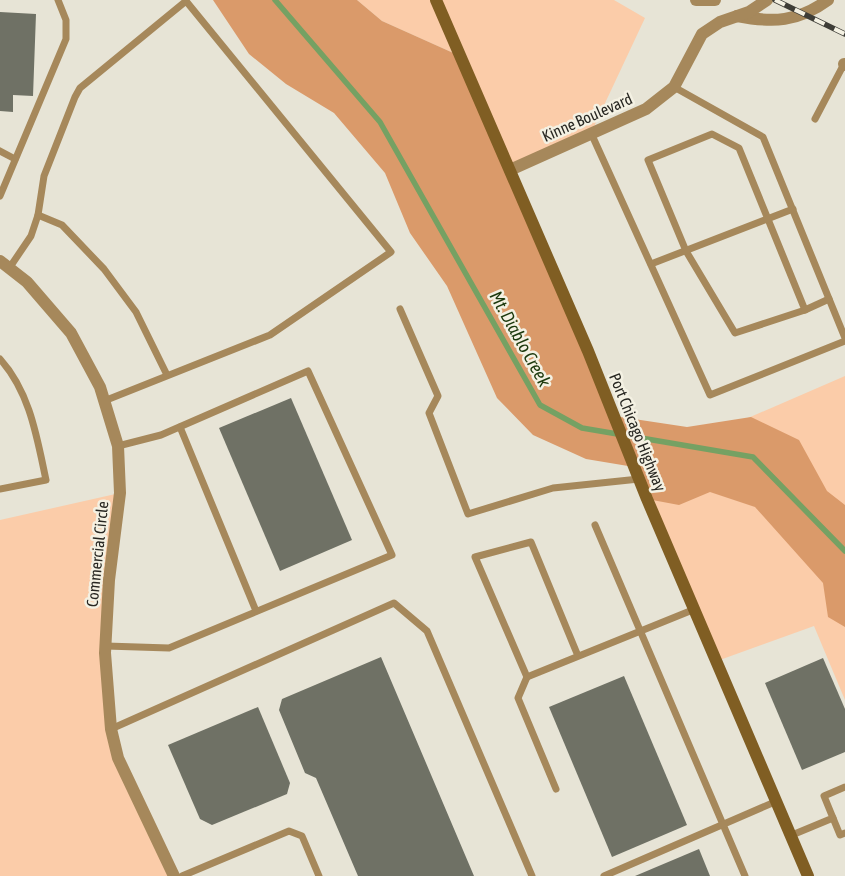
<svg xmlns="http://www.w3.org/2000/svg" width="845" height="876" viewBox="0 0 845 876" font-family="'Asap Condensed',sans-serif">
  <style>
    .green { fill: #fbcca9 }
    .forest { fill: #da9a6a }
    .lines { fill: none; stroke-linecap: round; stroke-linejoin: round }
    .stream { stroke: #75a163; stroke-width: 5.5 }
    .building { fill: #6f7165 }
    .lane { stroke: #a6885b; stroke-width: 7 }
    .street { stroke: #a6885b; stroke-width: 12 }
    .secondary { stroke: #805e23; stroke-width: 12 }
    .rail-casing { stroke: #3e3d37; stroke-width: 5.5 }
    .rail { stroke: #f4f1e3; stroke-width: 4; stroke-dasharray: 11; stroke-linecap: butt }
    .labels { text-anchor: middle; stroke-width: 5; stroke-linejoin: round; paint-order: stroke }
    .street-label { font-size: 16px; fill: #282722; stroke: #f4f1e3 }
    .water-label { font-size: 18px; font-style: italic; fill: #1b380c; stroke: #f4f1e3 }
  </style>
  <rect width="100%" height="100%" fill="#e7e4d6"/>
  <g class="green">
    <path d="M357,0H614L645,18L591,133L510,170L460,56L382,21Z"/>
    <path d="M845,376V700L814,626L717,661L635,467Z"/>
    <path d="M120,493L109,580L111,729L174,876H0V520Z"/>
  </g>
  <path class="forest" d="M213,0H357L382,21L460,56L614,416L687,427L751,417L799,440L827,491L845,505V627L828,617L823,583L755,507L710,492L679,505L647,499L634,467L586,459L533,435L497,398L447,286L410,233L385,173L334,113L286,84L249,54Z"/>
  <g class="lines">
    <path class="stream" d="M275,0L380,122L540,405L582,428L753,457L845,551"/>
  </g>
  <g class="building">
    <path d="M0,12L36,14L33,96L13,95V112L0,111Z"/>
    <path d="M291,398L352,540L280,571L219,428Z"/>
    <path d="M381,657L474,876H358L316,778L305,773L279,710L282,699Z"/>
    <path d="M823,658L845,709V752L802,770L765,683Z"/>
    <path d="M624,676L687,825L612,857L549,707Z"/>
    <path d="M258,707L290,783L287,794L212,825L200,819L168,745Z"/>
    <path d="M699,849L710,876H635Z"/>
  </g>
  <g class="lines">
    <g class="lane">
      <path d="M674,87L763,137L845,338"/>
      <path d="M815,119L844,64"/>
      <path d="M591,133L710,395L845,341"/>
      <path d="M712,134L739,148L805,310L735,333L686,251L648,160Z"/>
      <path d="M0,151L15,159"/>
      <path d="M0,196L66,39V20L58,0"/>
      <path d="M38,215L62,225L104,269L136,312L167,375"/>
      <path d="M651,264L793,209"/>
      <path d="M10,267L31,236L38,215L44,176L75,97L80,88L186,1L391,252L270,335L104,401"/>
      <path d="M400,309L438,396L429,413L468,514L553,488L639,479"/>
      <path d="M805,310L829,299"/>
      <path d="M0,359C30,392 37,438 46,480L0,489"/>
      <path d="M180,427L256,611"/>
      <path d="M595,525L745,876"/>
      <path d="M106,646L169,648L392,555L308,371L161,435L118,446"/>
      <path d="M578,656L531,542L475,557L527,677L695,609"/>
      <path d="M527,677L518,698L556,789"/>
      <path d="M111,729L394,603L427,631L532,876"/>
      <path d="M833,818L840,835L845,833"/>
      <path d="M792,835L833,818L824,796L845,787"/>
      <path d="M182,876L289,831L302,836L319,876"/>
      <path d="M604,876L777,801"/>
    </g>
    <g class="street">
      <path d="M696,0H715"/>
      <path d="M737,16C773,23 798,22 828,0"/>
      <path d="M844,64L845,65"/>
      <path d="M510,170L646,109L674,87L702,34L720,22L749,12L767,0"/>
      <path d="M0,261L27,282L71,333L100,387L118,446L120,493L109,580L105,653L111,729L118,758L174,876"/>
    </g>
    <path class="secondary" d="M436,0L588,351L647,499L808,876"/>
    <g class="rail-casing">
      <path id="rail" d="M775,0L845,34"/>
    </g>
    <use href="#rail" class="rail"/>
  </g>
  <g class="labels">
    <g class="street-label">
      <text transform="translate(587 117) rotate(-24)" y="6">Kinne Boulevard</text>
      <text transform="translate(638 432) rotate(68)" y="6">Port Chicago Highway</text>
      <text transform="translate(97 554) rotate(-84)" y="6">Commercial Circle</text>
    </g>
    <g class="water-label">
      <text transform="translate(520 339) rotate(61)" y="6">Mt. Diablo Creek</text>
    </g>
  </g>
</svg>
